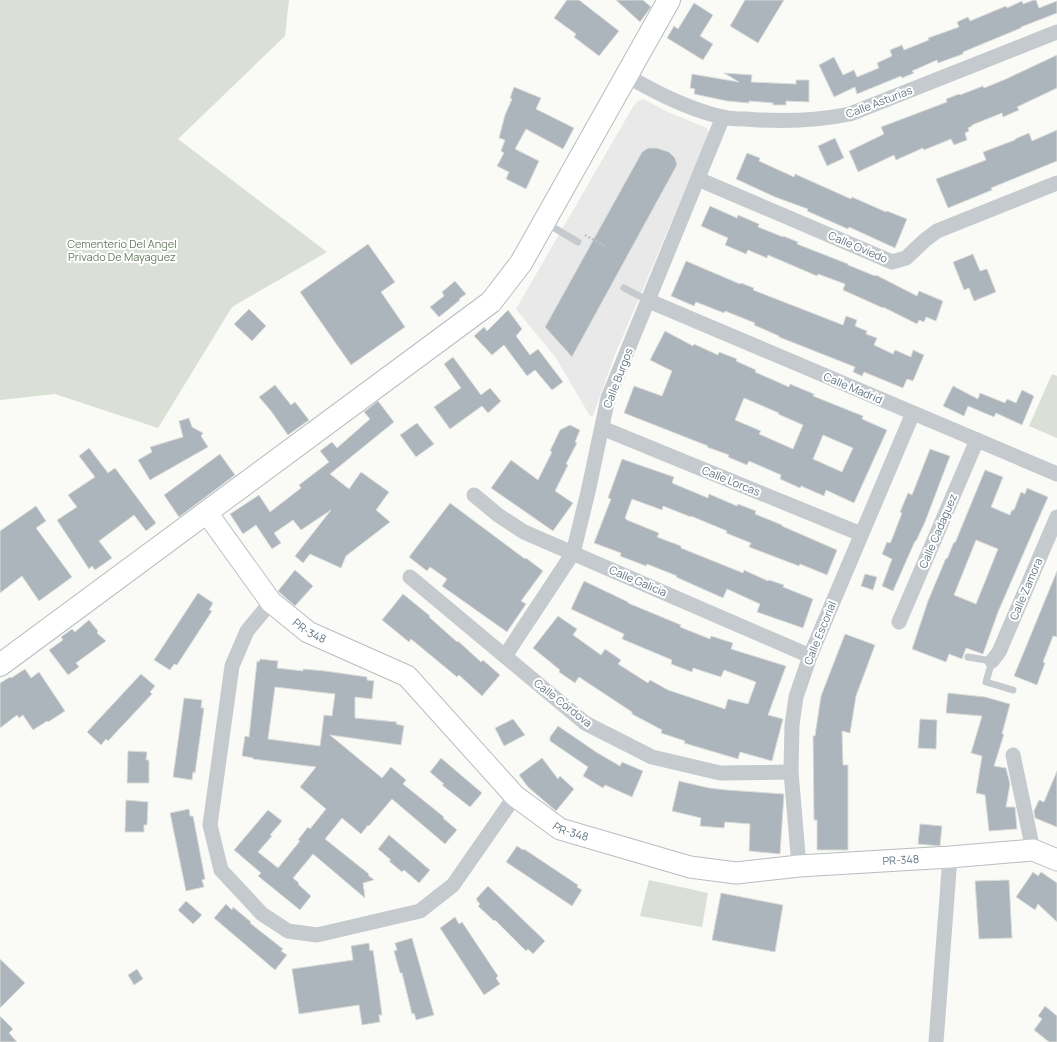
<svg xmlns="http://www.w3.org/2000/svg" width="1057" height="1042" viewBox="0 0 1057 1042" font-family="Manrope,sans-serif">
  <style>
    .built { fill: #e8e9e8 }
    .green { fill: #dae0d6 }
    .building { fill: #abb5bb; stroke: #dcdcd9; fill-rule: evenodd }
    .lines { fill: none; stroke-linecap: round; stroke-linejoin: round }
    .secondary-casing { stroke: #b7bec2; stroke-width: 23 }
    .primary-casing { stroke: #b6bcc0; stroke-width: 24 }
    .path { stroke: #bdc1c3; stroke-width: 2.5; stroke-dasharray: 2 2; stroke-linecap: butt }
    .lane { stroke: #c5cace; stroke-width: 7 }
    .street { stroke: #c5cace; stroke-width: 15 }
    .secondary { stroke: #fff; stroke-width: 21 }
    .primary { stroke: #fff; stroke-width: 22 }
    .labels { text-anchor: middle; stroke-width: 4; stroke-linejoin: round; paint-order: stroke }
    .street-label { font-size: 11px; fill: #637784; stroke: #fff }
    .park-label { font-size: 11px; fill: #687b62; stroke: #fff }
  </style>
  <rect width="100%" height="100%" fill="#fafaf7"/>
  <path class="built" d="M643,99L668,112L707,128L709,133L614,357L593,416H590L556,358L516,309L634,105L638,101Z"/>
  <g class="green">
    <path d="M0,0H289L285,36L178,139L327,252L232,307L158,428L55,394L0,400Z"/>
    <path d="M1052,374L1057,376V438L1029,426Z"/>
    <path d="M649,880L708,893L702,927L640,916Z"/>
  </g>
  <g class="building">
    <path d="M567,0H579L619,31L599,56L574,37L576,34L554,18Z"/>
    <path d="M616,0H643L651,7L640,22Z"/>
    <path d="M745,0H784L758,43L730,26Z"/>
    <path d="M1034,0H1036L1039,8L1057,1V13L1021,27V28L963,52V54L938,63L937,60L912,71L914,73L902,78L901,76L857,94L855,87L834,97L819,65L834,57L843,75L854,70L857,77L879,68L877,63L892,56L890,50L902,45L904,50L929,40L928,38L959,27L957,22L968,17L970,21L1006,6L1007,8L1022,1L1023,4Z"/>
    <path d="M694,3L713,15L700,36L713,44L703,60L667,38L674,26L678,29Z"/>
    <path d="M1057,55V88L1017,107L1019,110L1003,117L1002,113L972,125V126L968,128L969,131L965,133L967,140L954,145L951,139L924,150L923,148L896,160L894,155L858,172L849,151L884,134L881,127L947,102L946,99L959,94L960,95L983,86L984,88L1006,79Z"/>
    <path d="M724,73L752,75L751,82L796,84V80H809V102L786,101V105H773V103L749,101V103L727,101L694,94L695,89L690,88L692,74L739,82Z"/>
    <path d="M514,87L541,98L536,109L574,128L563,149L526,129L515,149L539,161L526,189L506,179L509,172L497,166L504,153L501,151L505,140L499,138L505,115L512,99L510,98Z"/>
    <path d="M1057,130V161L991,188L992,190L948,208L936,179L986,160L983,152L1015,140V139L1029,133L1032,141Z"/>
    <path d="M835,138L844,158L827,166L818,146Z"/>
    <path d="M648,148H657L669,152L675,158L677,165L572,357L545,327L642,152Z"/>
    <path d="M747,153L760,158L759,161L794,177L795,174L851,199L852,197L886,212L887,211L907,219L895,248L849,227L848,229L807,211L808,209L775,197L736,179Z"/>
    <path d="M710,206L737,218L738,215L759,224L758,227L783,237V236L798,242L797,244L848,264V265L875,276L876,275L917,296L919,291L943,301L936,321L926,317L924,322L919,320L917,324L883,307V308L843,290L845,284L818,274L817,276L768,255L767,258L748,250L746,254L725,245L728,238L701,226Z"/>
    <path d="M368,244L395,282L381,292L405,327L351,365L300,292Z"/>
    <path d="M973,254L980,271L987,269L996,292L974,301L969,288L964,290L953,262Z"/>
    <path d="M686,261L740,284L741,283L754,288L753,290L843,325L846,316L857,320L855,326L867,331L866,334L877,338L874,345L893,354L895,350L911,357L913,350L924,355L913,381L907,379L903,388L864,372L862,376L853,372L855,367L779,337V336L754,325L755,323L725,311L724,313L696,302L694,306L671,296Z"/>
    <path d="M455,281L466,294L459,299L460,300L439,317L430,307L444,296L442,292Z"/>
    <path d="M249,309L266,326L252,341L234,324Z"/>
    <path d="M508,310L522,329L516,336L530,355L538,349L563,382L552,390L535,370L527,376L504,345L492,355L474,336L484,327L487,331Z"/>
    <path d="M665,331L693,346L694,344L718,355L719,352L737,359L736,361L756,370L755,372L789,387L790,384L814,394L813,396L863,416L862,419L887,430L854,503L826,490L824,496L801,486L800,488L780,479L781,475L749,461L747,465L728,457L729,455L707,447L708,446L624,413L634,386L662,396L672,371L650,360ZM744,398L779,413L778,414L803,425L793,449L759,434L761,431L735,420ZM823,435L853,448L842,472L813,459Z"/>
    <path d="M453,357L481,395L490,388L501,401L488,413L482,406L450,429L434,407L461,388L444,364Z"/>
    <path d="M275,385L291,405L295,402L309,420L288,435L271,411L259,397Z"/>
    <path d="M953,386L978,399L980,393L1005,403L1007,399L1016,403L1022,390L1034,396L1022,425L996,413L994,417L968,406L964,416L943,406Z"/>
    <path d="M378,401L394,422L330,474L349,489L361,472L389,492L376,510L390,522L346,556L341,568L310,554L303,563L295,556L331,510L301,530L293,520L274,533L281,543L272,549L256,525L243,534L230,514L259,495L270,512L301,488L299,485L329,462L320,451L332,442L337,448L370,419L364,412Z"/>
    <path d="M189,418L192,427L203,433L201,436L208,447L150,480L138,460L152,452L150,447L183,437L179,421Z"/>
    <path d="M417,423L434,444L416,457L400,435Z"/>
    <path d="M570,425L580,430L575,442L577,443L566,464L568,465L555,491L573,503L553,531L491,488L511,460L538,480L552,452L550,451L560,430Z"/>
    <path d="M89,448L108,473L115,468L156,523L146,531L134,515L99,541L112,558L95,570L92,566L89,569L57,520L77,507L68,495L95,477L79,456Z"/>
    <path d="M930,449L950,456L925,522L916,541H915L893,591L882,586L892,559L882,554L887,542L890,543L892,539L902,513L900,512L908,493L912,495Z"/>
    <path d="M220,454L235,475L179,517L164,495Z"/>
    <path d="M622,459L674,477L672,483L708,498L709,494L737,506L738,504L756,511L755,514L782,525V526L837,550L827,575L800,564L799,566L749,547L751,543L726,533L727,531L691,516V517L663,506L662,510L632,499L625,518L627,520L659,533L657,537L681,546V548L743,573L744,570L768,581L769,580L784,585L783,587L813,599L803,628L757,612L760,604L727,589L723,598L676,577L677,576L647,564L646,566L620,556L621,553L594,543L611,499L608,498Z"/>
    <path d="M985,470L1003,477L991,507L1010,515L1012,510H1014L1021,492L1025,494L1027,488L1048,497L998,612L983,654L966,648L962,659L949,654L946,662L912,649L928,601L946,558L947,559L954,542L955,543ZM976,540L998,549L976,604L954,595Z"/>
    <path d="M450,503L525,559L526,558L543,571L521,601L526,604L507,632L442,586L447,579L430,567L427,571L409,557Z"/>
    <path d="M36,506L46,521L36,528L72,577L39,601L22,576L0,593V531Z"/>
    <path d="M295,570L313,586L295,606L278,591Z"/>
    <path d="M1057,571V637L1053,636L1043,662L1045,663L1037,685L1014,676Z"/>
    <path d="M865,574L877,577L873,590L861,586Z"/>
    <path d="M584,581L628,602V603L681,625L680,627L710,639L711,636L733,643L731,649L786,666L768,715L783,719L772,761L740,752L738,759L684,743L685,741L661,733L662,730L632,714V712L579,677L575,683L559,672L560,670L533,648L558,616L577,629L573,635L601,655L605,649L621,660L618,664L648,683L650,680L668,690L725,709L728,699L748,704L756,682L724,670L721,677L693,668L692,672L671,664L672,660L622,639L624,634L571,609Z"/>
    <path d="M198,593L213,603L209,610L212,611L177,665L174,664L170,670L154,660Z"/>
    <path d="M403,594L430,616L429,617L457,642L458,641L481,662L483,660L500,675L482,696L459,675L457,677L411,639L409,642L382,620Z"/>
    <path d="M89,620L98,631L97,633L106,641L76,663L79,667L68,675L49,650L63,640L61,637L72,629L75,632Z"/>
    <path d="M845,634L875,645L856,696L850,733L842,731L843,765H848V850H817V820H814L813,736H815L821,696Z"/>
    <path d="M260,659L278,661L277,668L303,671V669L325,671L367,677V680L374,681L372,699L355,697V718L397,722L396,724L404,726L401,745L330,735L382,778L391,767L406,780L403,784L444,817L443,818L457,830L445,844L392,799L369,826L368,825L361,834L342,818L325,839L369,874L368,875L374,880L363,883L365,898L313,854L293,878L299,883L298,884L311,896L300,910L258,876L261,873L234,850L268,810L282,821L270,835L272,836L258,852L278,868L300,841L298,840L308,827L310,829L326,809L300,787L316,767L253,759V758L242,756L245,736L249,737L257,661L259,662ZM275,687L335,694L332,716L324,715L320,746L268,739Z"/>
    <path d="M25,669L31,678L39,672L65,711L48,722L47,721L33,730L23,715L19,718L17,715L0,728V683L10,677L11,678Z"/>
    <path d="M141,674L155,686L150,692L152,694L108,741L106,739L101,745L87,732Z"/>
    <path d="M948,693L985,697L1010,704L1002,734H1004L994,766L1006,768L1010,784L1006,807H1015L1017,829L989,831L985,795L976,793L982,756L971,753L982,716L946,713Z"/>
    <path d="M184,698L202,700L201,708H204L195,773L193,772L192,780L173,777Z"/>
    <path d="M513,719L525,735L504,746L495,728Z"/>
    <path d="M920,719L937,720L936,749L918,748Z"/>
    <path d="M558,726L596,752L620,766L622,762L643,771L632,797L605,785L603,788L583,776L588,767L550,741V737Z"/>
    <path d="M128,751L147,752L146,760H149V783H127Z"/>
    <path d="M441,758L482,793L470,807L442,785L444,784L430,772Z"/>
    <path d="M542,758L558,779L560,776L574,789L556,811L528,787L519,775Z"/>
    <path d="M1057,771V827L1035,818L1034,811L1039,800L1044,802Z"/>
    <path d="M679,781L709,788L727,790L784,794L780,854L749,851L750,824L725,822L724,828L700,826L701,818L672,811Z"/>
    <path d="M126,800L148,802L147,825H144V832H125Z"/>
    <path d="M189,809L190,816H193L205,879L202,880L204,887L186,891L170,813Z"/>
    <path d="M920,824L942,826L940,846L918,844Z"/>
    <path d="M389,835L430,870L419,883L404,870L402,872L389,861L391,860L378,849Z"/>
    <path d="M517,846L523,850L524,849L578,885L577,887L582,890L572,906L506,862Z"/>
    <path d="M1033,872L1038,876L1041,872L1057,883V922L1038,904L1035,910L1016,897Z"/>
    <path d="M1009,880L1012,938L979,939L975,881Z"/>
    <path d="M488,886L545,941L533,954L528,949L526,951L495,920L494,921L478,906L480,904L476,899Z"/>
    <path d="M721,893L783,905L775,952L712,940Z"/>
    <path d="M186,901L202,915L193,924L178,910Z"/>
    <path d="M226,904L232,910L233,907L251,922L250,923L283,949L281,951L287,955L275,970L214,918Z"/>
    <path d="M455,917L459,924L462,922L498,976L496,978L500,984L484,995L440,928Z"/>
    <path d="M412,938L434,1015L416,1020L414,1013L412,1014L402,973H400L394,951L397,950L395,943Z"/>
    <path d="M369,943L370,951L373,950L379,992L382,1015H379L380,1022L362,1025L359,1005L299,1014L292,969L353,960L351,946Z"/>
    <path d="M0,959L25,983L0,1008Z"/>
    <path d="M137,969L143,979L134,985L128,975Z"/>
    <path d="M1045,1006L1057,1016V1042H1049L1034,1030L1042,1019L1038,1016Z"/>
    <path d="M0,1016L13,1029L9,1033L17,1042H0Z"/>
  </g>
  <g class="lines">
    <g class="secondary-casing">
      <g id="secondary">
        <path id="s1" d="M207,513L271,602L308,632L407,676L515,796L560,829L690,867L736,873L799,866L950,857L1033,850L1057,860"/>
      </g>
    </g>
    <g class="primary-casing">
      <path id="primary" d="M0,665L491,302L521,263L669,0"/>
    </g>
    <path class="path" d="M585,235L604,246"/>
    <g class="lane">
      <path d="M546,223L578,242"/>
      <path d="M624,288L649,301"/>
      <path d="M968,657L992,661L986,682L1013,690"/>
    </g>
    <g class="street">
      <path d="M627,76C657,93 688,109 722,117C730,119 738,119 746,119C781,122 815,121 850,114L1057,32"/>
      <path d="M698,179L892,262L906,258L925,240L937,231L1057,183"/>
      <path d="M649,301L1057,474"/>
      <path d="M602,428L861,534"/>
      <path d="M474,495L498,515L524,532L810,656"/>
      <path d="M410,577L585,723L652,757L720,773L791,772"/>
      <path d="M271,602L247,631L232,666L210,825L221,870L262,914L288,931L317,935L420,911L453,885L515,796"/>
      <path d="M899,622L977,440"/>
      <path d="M505,656L573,553L588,492L608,398L723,117"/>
      <path d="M992,661L999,652L1057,517"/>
      <path d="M1013,755L1033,850"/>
      <path d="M799,866L791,772L792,725L796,697L810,656L913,413"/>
      <path d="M936,1042L950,857"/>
    </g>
    <use href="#secondary" class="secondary"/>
    <use href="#primary" class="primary"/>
  </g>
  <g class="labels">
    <g class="street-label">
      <text transform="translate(879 102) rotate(-21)" y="4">Calle Asturias</text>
      <text transform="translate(858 247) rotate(23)" y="4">Calle Oviedo</text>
      <text transform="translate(618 378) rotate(-69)" y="4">Calle Burgos</text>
      <text transform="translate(853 388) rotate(23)" y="4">Calle Madrid</text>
      <text transform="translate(731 481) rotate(22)" y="4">Calle Lorcas</text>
      <text transform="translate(938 531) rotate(-67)" y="4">Calle Cadaguez</text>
      <text transform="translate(638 581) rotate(23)" y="4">Calle Galicia</text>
      <text transform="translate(1026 589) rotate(-67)" y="4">Calle Zamora</text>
      <text dy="4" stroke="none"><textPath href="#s1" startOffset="158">PR-348</textPath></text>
      <text transform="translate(820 633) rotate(-68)" y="4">Calle Escorial</text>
      <text transform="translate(563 703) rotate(38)" y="4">Calle Córdova</text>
      <text dy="4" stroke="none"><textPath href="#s1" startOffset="494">PR-348</textPath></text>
      <text dy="4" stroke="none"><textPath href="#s1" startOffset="830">PR-348</textPath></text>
    </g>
    <g class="park-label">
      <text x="122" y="248">Cementerio Del Angel<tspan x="122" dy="13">Privado De Mayaguez</tspan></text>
    </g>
  </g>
</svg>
